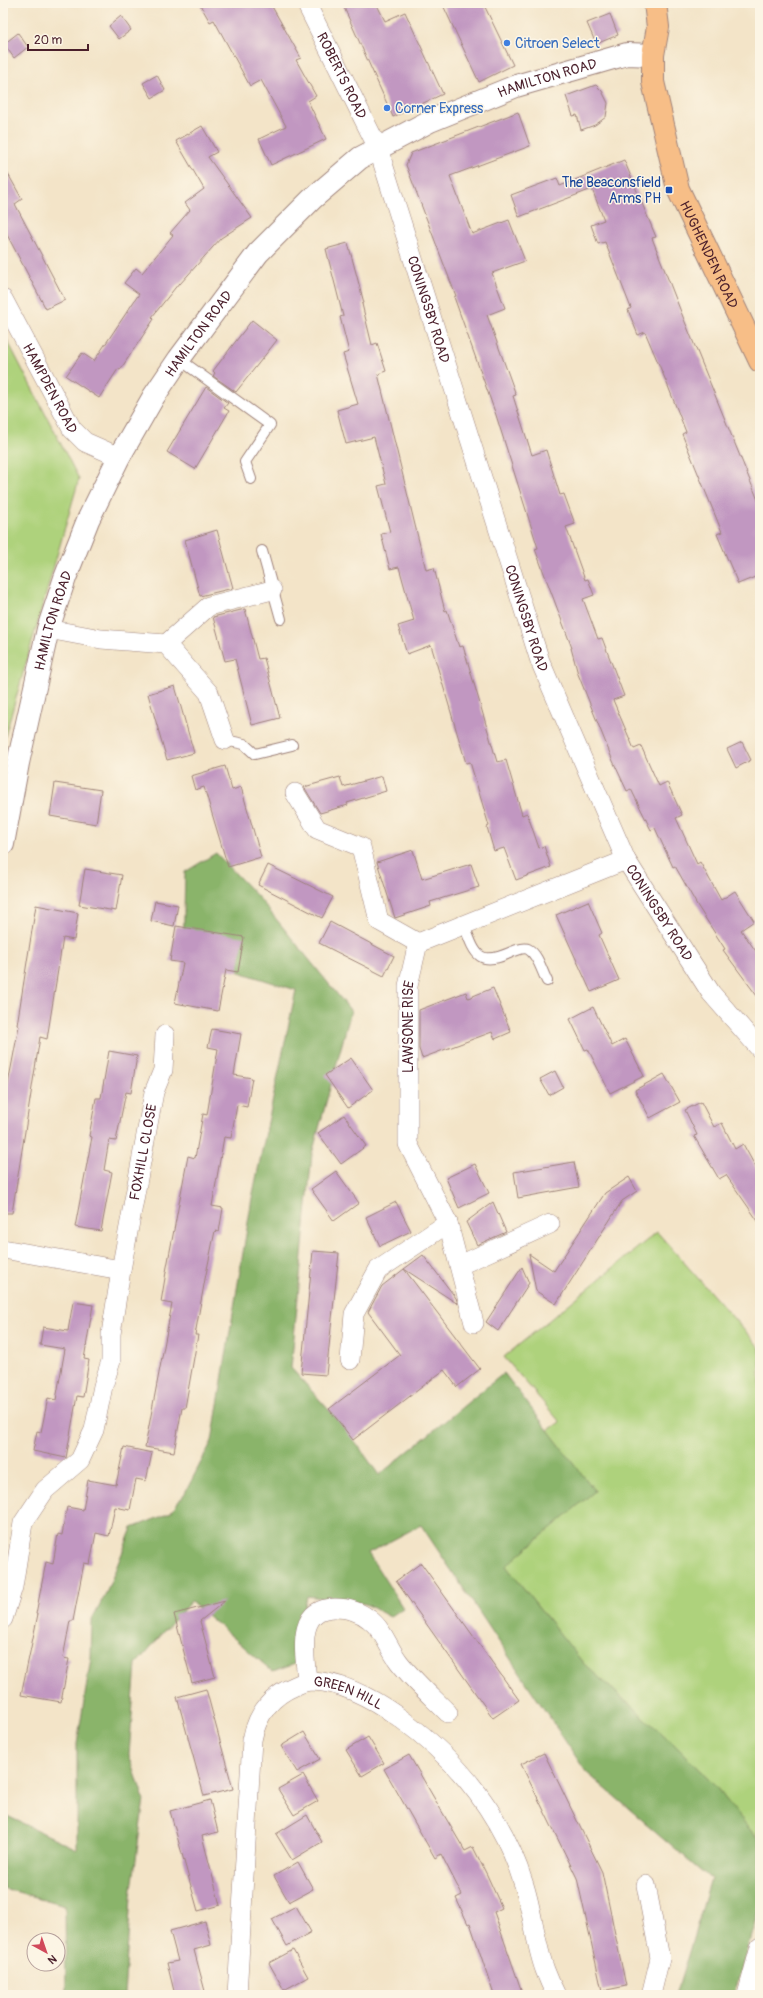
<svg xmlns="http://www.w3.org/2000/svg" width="763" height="1998" viewBox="0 0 763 1998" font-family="Pangolin,sans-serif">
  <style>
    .green { fill: #aed27b; stroke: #7c7853 }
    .forest { fill: #8ab46b; stroke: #6a6a4b }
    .building { fill: #c197c1 }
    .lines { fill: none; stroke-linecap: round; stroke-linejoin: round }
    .service-casing { stroke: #9e827a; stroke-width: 12 }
    .minor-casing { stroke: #9e827a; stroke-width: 20 }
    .tertiary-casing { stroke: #9e827a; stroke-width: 24 }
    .primary-casing { stroke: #9e827a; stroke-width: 24 }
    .service { stroke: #fff; stroke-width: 10 }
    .minor { stroke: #fff; stroke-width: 19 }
    .tertiary { stroke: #fff; stroke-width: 22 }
    .primary { stroke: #f7be87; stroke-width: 22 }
    .shop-dot { fill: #3f7fe0; stroke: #fcf5e5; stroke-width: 1.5 }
    .transit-dot { fill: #1a4fb4; stroke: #fcf5e5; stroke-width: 1.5 }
    .labels { text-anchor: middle; stroke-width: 3; stroke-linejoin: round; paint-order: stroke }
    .shop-label { font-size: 14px; fill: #366cbe; stroke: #fcf5e5; text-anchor: start }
    .street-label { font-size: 14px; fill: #4a1f2b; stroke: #fcf5e5 }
    .transit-label { font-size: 14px; fill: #164399; stroke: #fcf5e5; text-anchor: end }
  </style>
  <rect width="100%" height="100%" fill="#fcf5e5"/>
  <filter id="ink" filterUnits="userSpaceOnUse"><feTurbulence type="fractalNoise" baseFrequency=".025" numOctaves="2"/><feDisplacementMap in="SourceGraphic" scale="8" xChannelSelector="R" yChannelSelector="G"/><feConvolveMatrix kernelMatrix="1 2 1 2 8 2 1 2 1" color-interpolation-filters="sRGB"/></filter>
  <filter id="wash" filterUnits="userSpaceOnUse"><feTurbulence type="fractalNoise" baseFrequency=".012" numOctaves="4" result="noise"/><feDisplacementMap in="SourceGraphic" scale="16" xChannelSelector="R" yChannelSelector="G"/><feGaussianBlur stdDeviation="0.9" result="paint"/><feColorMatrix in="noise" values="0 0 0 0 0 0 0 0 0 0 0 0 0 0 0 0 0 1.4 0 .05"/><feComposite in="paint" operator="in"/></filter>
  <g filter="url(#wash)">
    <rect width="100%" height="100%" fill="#f3e4c8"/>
    <g class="green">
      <path d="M3,332L79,479L3,743V416L5,415L3,407Z"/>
      <path d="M657,1232L760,1348V1817L756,1840L424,1516L560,1422L504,1357Z"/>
    </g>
    <path class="forest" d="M216,853L259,898L351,1011L312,1154L291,1368L347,1430L379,1475L504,1373L595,1491L506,1566L584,1664L674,1744L716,1787L760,1842V1904L734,1995H676L711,1879L586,1772L421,1525L368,1553L403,1608L390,1617L366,1604L307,1596L295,1664L273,1672L191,1601L136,1664L129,1755L144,1799L131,1897L124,1995H66L65,1905L3,1888V1814L77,1849V1744L91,1658L92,1619L107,1591L132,1528L170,1513L185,1493L212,1441L252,1198L296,990L183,954L185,872Z"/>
    <g id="blocks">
      <g class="building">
        <path d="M199,3H270L301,58L296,60L316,96L308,101L326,139L271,165L259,139L286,126L261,80L250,86L214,20L210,22Z"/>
        <path d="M342,3H376L385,21L405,12L443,94L393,117Z"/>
        <path d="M442,3H483L513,65L479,82Z"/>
        <path d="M610,14L618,35L596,44L587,23Z"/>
        <path d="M121,16L131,30L119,39L109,26Z"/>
        <path d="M18,33L28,47L14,58L4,44Z"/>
        <path d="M157,75L165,90L152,98L143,83Z"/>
        <path d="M596,85L602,91L608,103L606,117L595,125L581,130L577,115L573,116L566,96Z"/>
        <path d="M518,112L530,146L450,176L472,234L509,220L525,261L492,273L505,308L487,315L516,395L513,396L532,455L546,450L560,495L564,494L575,524L566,527L585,580L588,579L594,595L583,599L598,639L602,638L624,696L613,700L634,749L641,746L659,786L667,782L682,815L676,818L697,864L700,862L721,900L735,891L754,921L741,930L760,957V1000L723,950L725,949L697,905L675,866L673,867L655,828L651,830L631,789L627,791L613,761L578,674L571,648H572L535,549L538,548L496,415L454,297L456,296L406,165L411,153Z"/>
        <path d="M202,126L217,152L208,157L252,218L221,238L180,284L179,283L152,317L154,319L120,370L118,369L99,398L66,376L82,353L94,361L139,294L124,283L136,268L142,273L173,235L170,233L190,210L185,203L204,189L176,141Z"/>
        <path d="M624,160L656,237L652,238L683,317L760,505V575L738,584L717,534L722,532L682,434L686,432L666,381L645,332L638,335L628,310L631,308L605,242L598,244L591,225L604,220L592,189L519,217L511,195L557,178L560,186Z"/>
        <path d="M3,165L22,199L15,204L65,300L46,309L3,227Z"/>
        <path d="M348,243L364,303L362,304L372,345L377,343L386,371L378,374L426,570L434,568L445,611L447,610L459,647L463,646L497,762L506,760L522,815L527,813L539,848L544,846L551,867L516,880L504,848L494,851L487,827L489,826L470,762L466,763L431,645L407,654L398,626L414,621L399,567L390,569L381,534L390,532L378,486L386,484L374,437L346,444L337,410L358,404L343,354L349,352L340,317L343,316L326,249Z"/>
        <path d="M252,320L277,340L236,392L213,376L215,373L213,371Z"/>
        <path d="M206,387L228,403L224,408L229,411L195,469L167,452Z"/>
        <path d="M217,530L233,588L200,596L185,540Z"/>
        <path d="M245,609L258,659L264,658L280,718L252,725L235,659L225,661L213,617Z"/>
        <path d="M175,686L194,753L167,760L148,694Z"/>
        <path d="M742,742L751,760L736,768L727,749Z"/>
        <path d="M225,766L232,790L241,787L261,857L228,867L204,787L195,790L191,776Z"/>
        <path d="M382,776L386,791L347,803L348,805L320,813L304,787L340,777L343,787Z"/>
        <path d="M55,783L101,790L96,824L50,816Z"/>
        <path d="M413,850L422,879L471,864L479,887L430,902L431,906L395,918L377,862Z"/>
        <path d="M268,865L333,897L322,918L258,885Z"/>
        <path d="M85,869L122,875L116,911L79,905Z"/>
        <path d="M155,901L178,905L174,926L151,921Z"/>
        <path d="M588,901L602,933L599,935L619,980L591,992L556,915Z"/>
        <path d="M36,905L78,913L74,940L63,938L47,1039L40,1037L12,1213H3V1110L19,1026L17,1025Z"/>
        <path d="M330,922L394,956L384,976L319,943Z"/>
        <path d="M176,926L244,937L238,972L226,970L218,1011L175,1003L183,963L170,961Z"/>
        <path d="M493,988L511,1032L495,1039L492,1032L422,1058L419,1049V1010L466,992L468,998Z"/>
        <path d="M593,1007L612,1046L625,1039L644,1076L610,1093L588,1049L585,1050L570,1019Z"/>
        <path d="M212,1029L241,1034L234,1075L252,1078L247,1107L237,1105L231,1138L224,1137L212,1206L223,1208L219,1232L215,1231L205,1279L195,1335H198L185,1408H182L174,1452L145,1447L172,1304L161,1302L166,1272L188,1156L195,1158L203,1114L207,1115L218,1049L208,1047Z"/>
        <path d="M109,1051L137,1056L131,1093L126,1092L116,1141L109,1140L104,1170L112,1172L101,1231L75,1227L92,1137L89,1136L96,1098H101Z"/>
        <path d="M351,1058L373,1090L348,1108L325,1075Z"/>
        <path d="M555,1071L563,1087L549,1095L540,1079Z"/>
        <path d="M664,1074L680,1102L650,1118L635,1090Z"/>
        <path d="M701,1102L714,1127L722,1123L735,1149L743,1144L760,1175V1224L726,1175L719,1179L694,1136L697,1135L685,1110Z"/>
        <path d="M344,1115L366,1146L341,1164L318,1133Z"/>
        <path d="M574,1162L579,1187L518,1198L514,1172Z"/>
        <path d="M475,1164L489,1193L459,1208L446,1178Z"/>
        <path d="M336,1171L359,1203L334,1221L311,1189Z"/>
        <path d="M629,1177L637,1191L622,1201L556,1304L536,1291L529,1254L554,1271L605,1193Z"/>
        <path d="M396,1202L411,1231L380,1246L366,1217Z"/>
        <path d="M493,1202L506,1232L477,1245L466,1222Z"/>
        <path d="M313,1251L339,1253L326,1375L301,1373Z"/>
        <path d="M423,1255L456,1298L458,1304L404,1269Z"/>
        <path d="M522,1267L529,1283L498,1331L486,1322Z"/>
        <path d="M404,1269L480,1369L457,1387L444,1370L353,1440L329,1409L400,1355L368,1312L382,1286Z"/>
        <path d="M73,1302L93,1305L84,1359L89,1360L83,1397L77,1396L66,1458L33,1451L37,1431L41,1432L48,1398L56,1400L65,1349L40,1345L43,1327L68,1331Z"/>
        <path d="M124,1447L152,1453L146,1481L136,1479L130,1510L115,1507L109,1536L96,1533L90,1564L84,1563L73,1621H70L63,1658L69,1659L61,1702L21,1695L38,1614H36L46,1562L53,1564L58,1534L62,1535L67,1507L83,1510L88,1480L116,1485Z"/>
        <path d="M421,1563L519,1700L493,1718L396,1581Z"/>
        <path d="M225,1601L200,1621L215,1677L192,1683L174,1614Z"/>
        <path d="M206,1689L233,1789L204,1796L177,1697Z"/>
        <path d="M304,1732L320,1759L297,1772L281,1746Z"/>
        <path d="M368,1737L384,1763L362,1776L346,1750Z"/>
        <path d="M544,1753L602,1872L626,1986L602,1991L577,1878L521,1764Z"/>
        <path d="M409,1755L465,1851L473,1847L487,1875L502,1908L494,1912L523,1995H494L470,1923L468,1924L456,1898L462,1895L441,1854L435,1858L384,1769Z"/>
        <path d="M303,1775L318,1801L294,1815L278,1789Z"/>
        <path d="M210,1800L218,1832L202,1836L220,1905L198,1911L170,1811Z"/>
        <path d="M307,1815L322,1842L292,1860L276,1834Z"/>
        <path d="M298,1862L313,1889L289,1902L274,1876Z"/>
        <path d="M296,1906L311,1932L287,1946L272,1919Z"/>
        <path d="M205,1921L211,1945L194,1950L206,1995H175L167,1963L178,1961L170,1931Z"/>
        <path d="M293,1950L308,1977L284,1990L269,1963Z"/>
      </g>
    </g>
  </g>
  <g filter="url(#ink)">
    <use href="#blocks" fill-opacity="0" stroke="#9e827a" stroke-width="1"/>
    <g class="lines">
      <g class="service-casing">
        <g id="service">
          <path d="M179,359L270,425L245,462L251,479"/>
          <path d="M262,551L281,619"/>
          <path d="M225,740L244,744L255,754L292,745"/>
          <path d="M464,925C476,957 479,967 514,951C518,950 524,947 528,949C538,954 542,972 547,981"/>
        </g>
      </g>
      <g class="minor-casing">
        <g id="minor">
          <path id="s1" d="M306,3L378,148L540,661L626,860L711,993L760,1049"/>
          <path id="s2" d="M3,299L72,429L85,442L119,457"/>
          <path d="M48,629L101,639L166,644L209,693L225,740"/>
          <path d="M166,644L209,606L272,590"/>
          <path d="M295,793L317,829L361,847L379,921L418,943"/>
          <path d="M3,1249L121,1270L111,1334V1361L103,1386L94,1430L80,1460L45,1490L23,1523L13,1587L3,1619"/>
          <path d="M460,1265L550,1224"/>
          <path id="s3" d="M121,1270L154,1092L163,1070L165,1035"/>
          <path id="s4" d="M474,1323L448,1223L408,1144V986L418,943L626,860"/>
          <path d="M350,1360L354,1314L378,1270L448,1223"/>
          <path d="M307,1681C305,1653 295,1608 335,1608C347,1608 360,1612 369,1619C384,1630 388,1648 399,1662C413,1680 431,1696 448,1713"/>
          <path d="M646,1885L660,1958L651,1995"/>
          <path id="s5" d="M237,1995L252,1740C257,1714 271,1696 295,1686C301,1683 306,1681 312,1681C344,1682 375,1700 400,1718C458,1760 503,1816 524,1885C533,1913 535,1943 545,1970C548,1978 552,1987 556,1995"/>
          <path d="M747,1995L760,1947"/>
        </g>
      </g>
      <g class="tertiary-casing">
        <g id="tertiary">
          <path id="s6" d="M3,844L18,763L48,629L65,578L88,520L119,457L154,396L179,359L258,253L312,199L360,158L430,121L516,86L627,54L653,55"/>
        </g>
      </g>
      <g class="primary-casing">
        <g id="primary">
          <path id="s7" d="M655,3L658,27L653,55V82L678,189L760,361"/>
        </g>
      </g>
      <use href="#service" class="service"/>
      <use href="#minor" class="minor"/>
      <use href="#tertiary" class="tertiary"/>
      <use href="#primary" class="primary"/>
    </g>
  </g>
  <g class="shop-dot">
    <circle cx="507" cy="43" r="4"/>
    <circle cx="387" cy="108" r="4"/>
  </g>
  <rect class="transit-dot" x="665" y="186" width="8" height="8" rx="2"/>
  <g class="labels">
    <g class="shop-label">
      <text x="515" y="48">Citroen Select</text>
      <text x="395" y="113">Corner Express</text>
    </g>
    <g class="street-label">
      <text dy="5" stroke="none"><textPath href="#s1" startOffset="81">ROBERTS ROAD</textPath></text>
      <text dy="5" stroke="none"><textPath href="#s6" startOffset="997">HAMILTON ROAD</textPath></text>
      <text dy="5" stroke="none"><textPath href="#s7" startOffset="262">HUGHENDEN ROAD</textPath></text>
      <text dy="5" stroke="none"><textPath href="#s1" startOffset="331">CONINGSBY ROAD</textPath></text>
      <text dy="5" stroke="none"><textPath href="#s6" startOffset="553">HAMILTON ROAD</textPath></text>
      <text dy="5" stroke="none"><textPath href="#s2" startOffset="101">HAMPDEN ROAD</textPath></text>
      <text dy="5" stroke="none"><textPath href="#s1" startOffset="655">CONINGSBY ROAD</textPath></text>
      <text dy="5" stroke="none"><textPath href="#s6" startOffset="229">HAMILTON ROAD</textPath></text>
      <text dy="5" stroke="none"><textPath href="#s1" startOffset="979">CONINGSBY ROAD</textPath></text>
      <text dy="5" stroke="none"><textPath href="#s4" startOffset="309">LAWSONE RISE</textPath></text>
      <text dy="5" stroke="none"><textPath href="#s3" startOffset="120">FOXHILL CLOSE</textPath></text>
      <text dy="5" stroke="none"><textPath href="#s5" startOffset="384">GREEN HILL</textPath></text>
    </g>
    <g class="transit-label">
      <text x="661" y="187">The Beaconsfield<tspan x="661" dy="16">Arms PH</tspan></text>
    </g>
  </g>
  <rect width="763" height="1998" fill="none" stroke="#fcf5e5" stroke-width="16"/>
  <g transform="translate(46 1952) rotate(140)"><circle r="19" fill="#fcf5e5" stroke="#b59f9b"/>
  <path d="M0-3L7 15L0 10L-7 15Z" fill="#d1495b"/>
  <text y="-6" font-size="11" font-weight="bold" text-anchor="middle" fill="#4a1f2b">N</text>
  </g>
  <path d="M28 44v6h60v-6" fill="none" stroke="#4a1f2b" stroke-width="2"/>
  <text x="34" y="44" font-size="12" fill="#4a1f2b" stroke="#fcf5e5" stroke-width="3" paint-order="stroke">20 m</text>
</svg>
